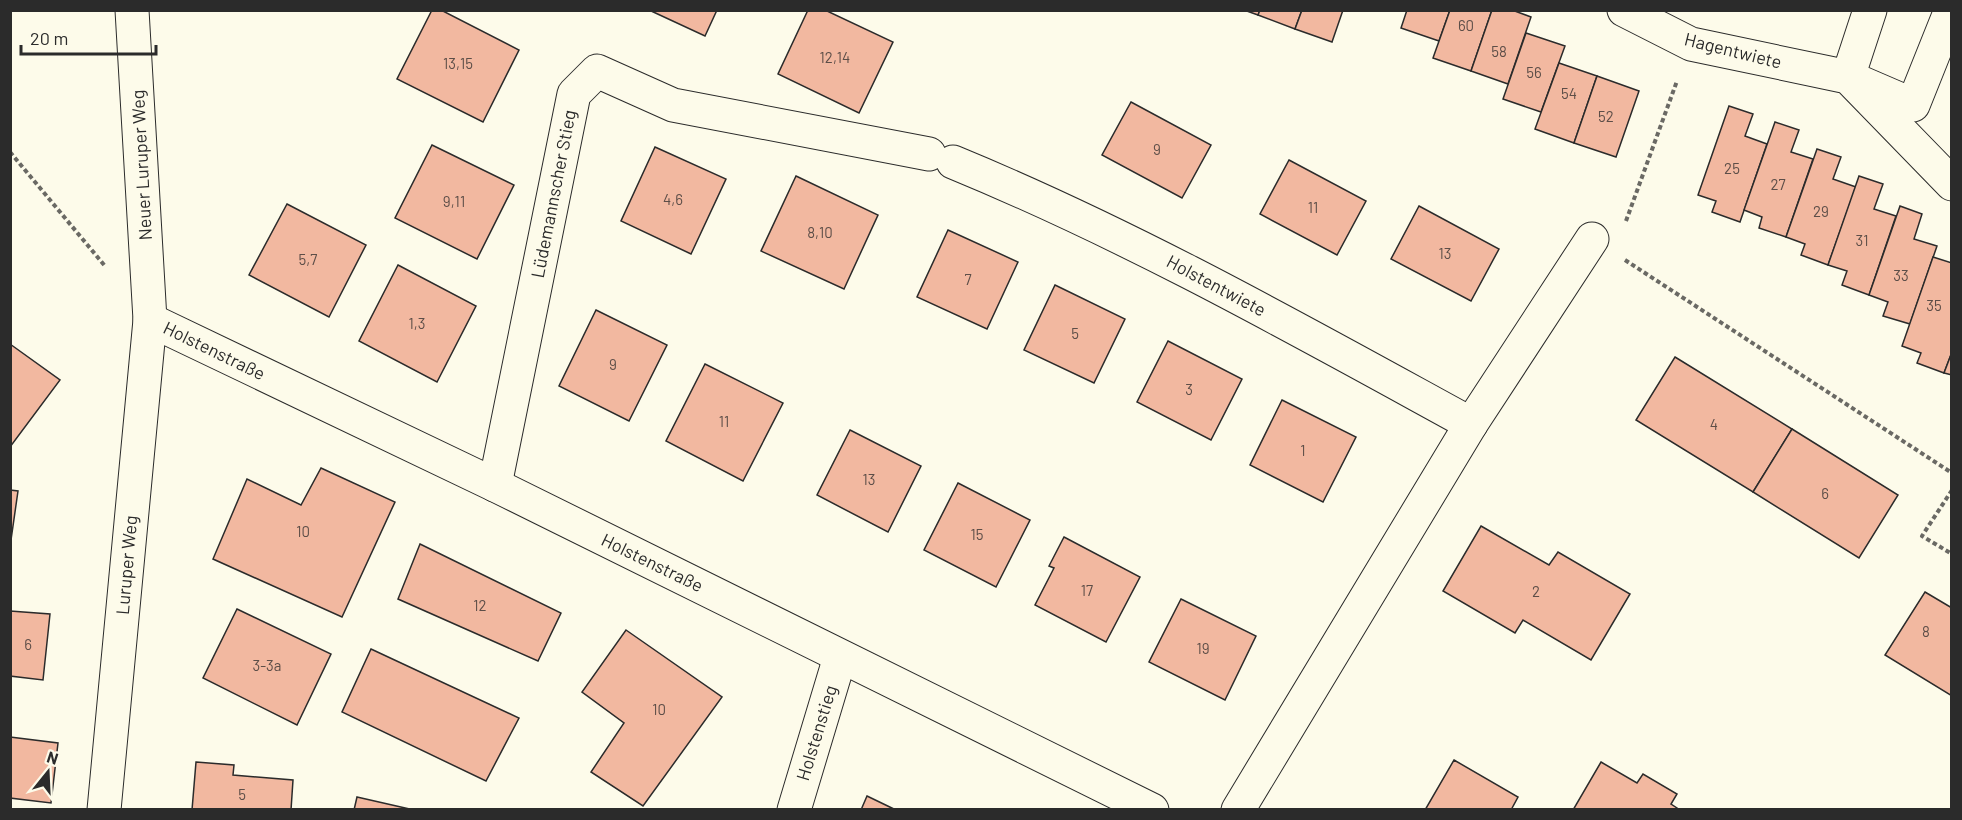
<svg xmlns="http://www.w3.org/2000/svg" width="1962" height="820" viewBox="0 0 1962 820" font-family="Barlow,sans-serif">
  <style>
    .building { fill: #f2b8a0; stroke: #2b2b2b; stroke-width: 1.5 }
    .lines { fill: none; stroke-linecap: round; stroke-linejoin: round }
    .minor-casing { stroke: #2b2b2b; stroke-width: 35 }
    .path { stroke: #6a6964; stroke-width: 4; stroke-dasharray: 4.5 3; stroke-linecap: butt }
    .minor { stroke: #fdfbea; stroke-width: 33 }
    .labels { text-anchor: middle; stroke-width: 4.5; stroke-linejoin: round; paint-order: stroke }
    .number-label { font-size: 15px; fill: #5d4e48 }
    .street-label { font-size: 18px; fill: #2b2b2b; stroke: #fdfbea }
  </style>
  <rect width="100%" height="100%" fill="#fdfbea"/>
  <g class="building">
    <path d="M432,10H441L519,50L483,122L397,79Z"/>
    <path d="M649,10H717L705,36Z"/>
    <path d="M808,10H825L893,42L859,113L778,74Z"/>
    <path d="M1244,10H1260L1258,15Z"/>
    <path d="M1260,10H1302L1295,29L1258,15Z"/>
    <path d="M1302,10H1343L1332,42L1295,29Z"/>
    <path d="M1407,10H1450L1439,41L1401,28Z"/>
    <path d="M1450,10H1492L1471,71L1433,58Z"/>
    <path d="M1492,10H1512L1531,17L1508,84L1471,71Z"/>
    <path d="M1526,33L1565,46L1541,112L1503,99Z"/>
    <path d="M1559,63L1597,76L1574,143L1535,129Z"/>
    <path d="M1597,76L1639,91L1616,157L1574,143Z"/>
    <path d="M1131,102L1211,145L1182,198L1102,155Z"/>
    <path d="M1729,106L1753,114L1745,136L1767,144L1740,222L1712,212L1716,201L1698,195Z"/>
    <path d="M1775,122L1799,130L1791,152L1813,159L1786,237L1759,228L1762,217L1744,210Z"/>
    <path d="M432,145L514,185L477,259L395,218Z"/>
    <path d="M655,147L726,179L691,254L621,221Z"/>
    <path d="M1817,149L1841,157L1833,179L1856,187L1828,265L1801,255L1805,244L1786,237Z"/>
    <path d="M1289,160L1366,201L1337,255L1260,214Z"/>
    <path d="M796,176L878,215L844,289L761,251Z"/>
    <path d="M1859,176L1883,184L1874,209L1896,216L1869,295L1842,285L1847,271L1828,265Z"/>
    <path d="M287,204L366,245L329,317L249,275Z"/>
    <path d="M1419,206L1499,249L1471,301L1391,259Z"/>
    <path d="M1900,206L1922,214L1914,239L1937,246L1910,324L1883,316L1888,302L1869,295Z"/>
    <path d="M948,230L1018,262L987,329L917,297Z"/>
    <path d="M1933,257L1952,263V352L1944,373L1917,363L1921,353L1902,346Z"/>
    <path d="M398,265L476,306L437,382L359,341Z"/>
    <path d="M1055,285L1125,319L1094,383L1024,350Z"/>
    <path d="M596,310L667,345L629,421L559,386Z"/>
    <path d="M1168,341L1242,379L1211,440L1137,402Z"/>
    <path d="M10,344L60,380L10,447Z"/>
    <path d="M1952,352V375L1944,373Z"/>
    <path d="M1675,357L1792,429L1753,492L1636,420Z"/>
    <path d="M705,364L783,403L743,481L666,441Z"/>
    <path d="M1282,400L1356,437L1323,502L1250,465Z"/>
    <path d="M1792,429L1898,495L1859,558L1753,492Z"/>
    <path d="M850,430L921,466L888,532L817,495Z"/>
    <path d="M321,468L395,502L342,617L213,559L247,479L301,505Z"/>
    <path d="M958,483L1030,520L996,587L924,550Z"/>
    <path d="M10,490L18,491L10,547Z"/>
    <path d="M1481,526L1549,565L1558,552L1630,594L1591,660L1523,620L1515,633L1443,591Z"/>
    <path d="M1064,537L1140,577L1106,642L1035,605L1054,568L1049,566Z"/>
    <path d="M420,544L561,613L538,661L398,599Z"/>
    <path d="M1925,592L1952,608V696L1885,655Z"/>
    <path d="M1181,599L1256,636L1225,700L1149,662Z"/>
    <path d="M237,609L331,654L297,725L203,678Z"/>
    <path d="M10,611L50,614L43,680L10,676Z"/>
    <path d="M626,630L722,697L643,806L591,772L624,723L582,692Z"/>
    <path d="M371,649L519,718L486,781L342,712Z"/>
    <path d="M10,737L58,743L51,803L10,798Z"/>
    <path d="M1454,760L1518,797L1511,810H1425Z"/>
    <path d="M196,762L234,765L233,775L293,780L291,810H192Z"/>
    <path d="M1601,762L1637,783L1643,774L1677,794L1671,804L1680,810H1573Z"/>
    <path d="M867,796L896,810H861Z"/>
    <path d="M357,797L414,810H354Z"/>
  </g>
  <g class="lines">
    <g class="minor-casing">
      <g id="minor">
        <path d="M1624,10L1691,44L1848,77L1952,184"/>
        <path d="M1870,10L1848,77L1913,105L1951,10"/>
        <path d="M953,162C1133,236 1301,331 1471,424"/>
        <path d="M150,320L495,485L1152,810"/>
        <path d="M495,485L574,94L597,71L673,105L929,154"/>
        <path d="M104,810L150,320L132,10"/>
        <path d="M794,810L840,657"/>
        <path d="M1238,810L1471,424L1592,239"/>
      </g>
    </g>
    <g class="path">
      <path d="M10,152L105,266"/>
      <path d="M1626,221L1677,81"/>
      <path d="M1625,260L1952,473"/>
      <path d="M1952,490L1922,536L1952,554"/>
    </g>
    <use href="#minor" class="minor"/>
  </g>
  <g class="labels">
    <g class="number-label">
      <text x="1466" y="31">60</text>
      <text x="1499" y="57">58</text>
      <text x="835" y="63">12,14</text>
      <text x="458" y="69">13,15</text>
      <text x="1534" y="78">56</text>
      <text x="1569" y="99">54</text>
      <text x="1606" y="122">52</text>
      <text x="1157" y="155">9</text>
      <text x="1732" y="174">25</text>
      <text x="1778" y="190">27</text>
      <text x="673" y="205">4,6</text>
      <text x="454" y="207">9,11</text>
      <text x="1313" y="213">11</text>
      <text x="1821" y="217">29</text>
      <text x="820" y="238">8,10</text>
      <text x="1862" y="246">31</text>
      <text x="1445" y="259">13</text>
      <text x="308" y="265">5,7</text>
      <text x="1901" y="281">33</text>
      <text x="968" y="285">7</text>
      <text x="1934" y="311">35</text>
      <text x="417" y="329">1,3</text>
      <text x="1075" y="339">5</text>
      <text x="613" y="370">9</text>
      <text x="1189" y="395">3</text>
      <text x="724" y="427">11</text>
      <text x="1714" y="430">4</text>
      <text x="1303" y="456">1</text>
      <text x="869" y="485">13</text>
      <text x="1825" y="499">6</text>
      <text x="303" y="537">10</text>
      <text x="977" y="540">15</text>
      <text x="1087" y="596">17</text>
      <text x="1536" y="597">2</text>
      <text x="480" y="611">12</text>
      <text x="1926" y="637">8</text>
      <text x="28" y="650">6</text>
      <text x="1203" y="654">19</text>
      <text x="267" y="671">3-3a</text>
      <text x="659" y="715">10</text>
      <text x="242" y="800">5</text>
    </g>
    <g class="street-label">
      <text transform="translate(1733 51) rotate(14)" y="6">Hagentwiete</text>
      <text transform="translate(142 165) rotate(-93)" y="6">Neuer Luruper Weg</text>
      <text transform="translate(554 194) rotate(-79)" y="6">Lüdemannscher Stieg</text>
      <text transform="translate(1216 286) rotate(28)" y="6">Holstentwiete</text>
      <text transform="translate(214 351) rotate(26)" y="6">Holstenstraße</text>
      <text transform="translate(652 563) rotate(26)" y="6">Holstenstraße</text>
      <text transform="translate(127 565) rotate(-85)" y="6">Luruper Weg</text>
      <text transform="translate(817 733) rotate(-73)" y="6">Holstenstieg</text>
    </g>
  </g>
  <rect width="1962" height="820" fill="none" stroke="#2b2b2b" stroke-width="24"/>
  <g transform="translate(48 772) rotate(18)" stroke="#fdfbea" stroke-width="4.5" paint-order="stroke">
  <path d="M0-4.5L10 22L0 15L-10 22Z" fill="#2b2b2b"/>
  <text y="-9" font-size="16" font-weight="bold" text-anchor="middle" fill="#2b2b2b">N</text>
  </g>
  <path d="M21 45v9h135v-9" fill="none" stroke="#2b2b2b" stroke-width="3"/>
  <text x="30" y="45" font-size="18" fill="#2b2b2b" stroke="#fdfbea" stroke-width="4.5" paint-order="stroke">20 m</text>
</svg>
